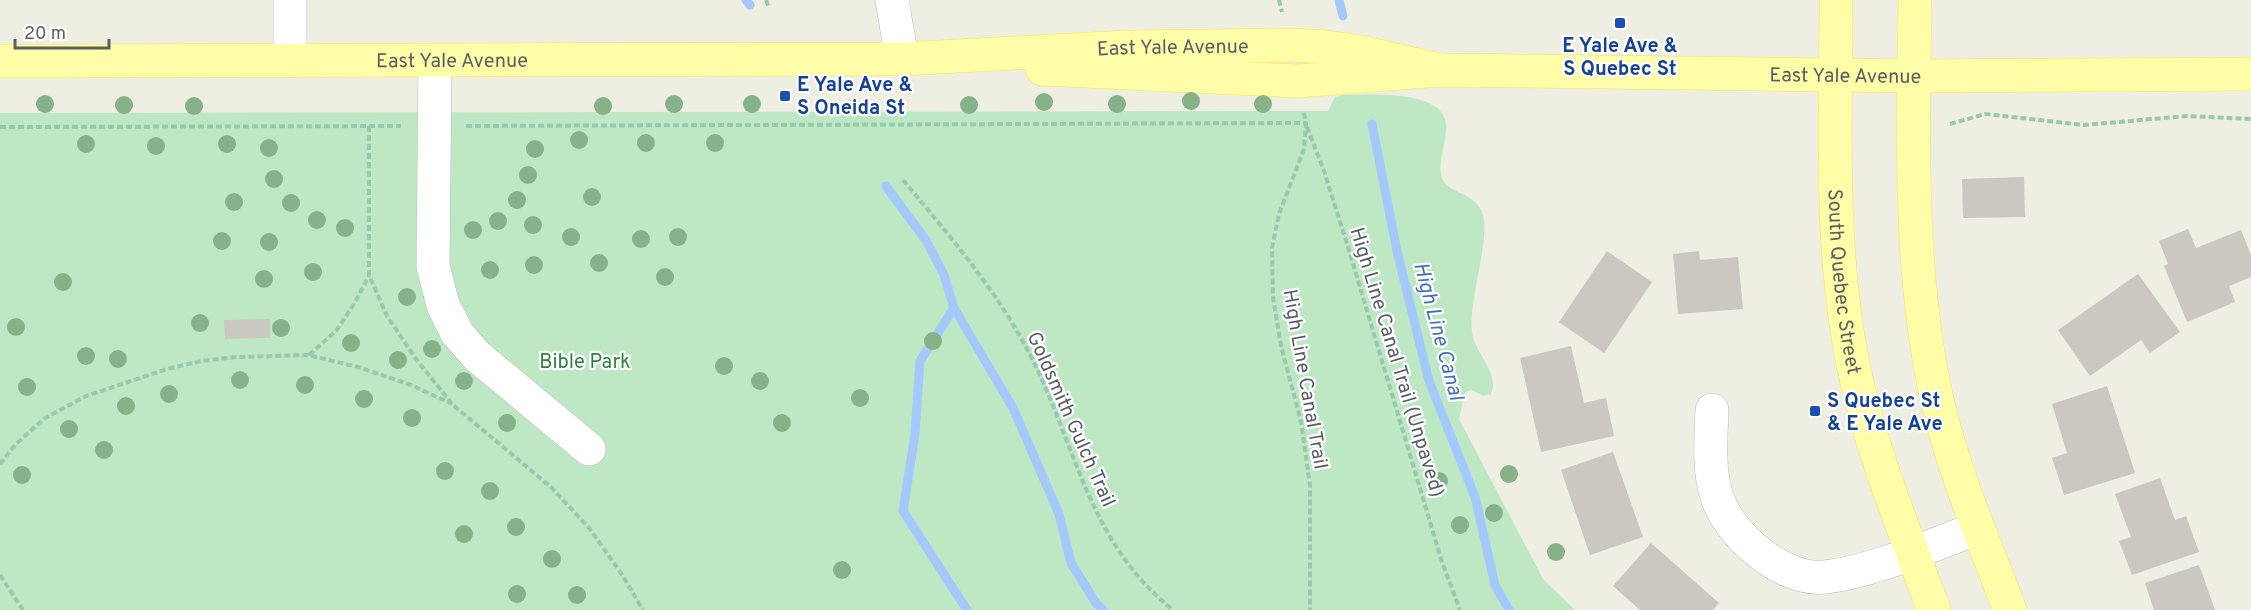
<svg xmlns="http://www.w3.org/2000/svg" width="2251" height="610" viewBox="0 0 2251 610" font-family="Overpass,sans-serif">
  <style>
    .green { fill: #bee8c4 }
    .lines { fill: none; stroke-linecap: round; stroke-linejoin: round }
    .stream { stroke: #a3c9ff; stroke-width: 9 }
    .building { fill: #cac8c0 }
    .minor-casing { stroke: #bbbcc3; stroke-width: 34 }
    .major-casing { stroke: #f8e353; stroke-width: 34 }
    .path { stroke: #97c9ac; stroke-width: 4; stroke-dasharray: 6 3; stroke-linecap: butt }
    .minor { stroke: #fff; stroke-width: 33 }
    .major { stroke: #fffea8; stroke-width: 33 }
    .tree { fill: #85b289 }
    .transit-dot { fill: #1a4fb4; stroke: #fff; stroke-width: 2 }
    .labels { text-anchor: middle; stroke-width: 4.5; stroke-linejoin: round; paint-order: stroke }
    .transit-label { font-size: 20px; font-weight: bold; fill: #164399; stroke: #fff; text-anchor: start }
    .street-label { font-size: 20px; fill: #5b5e65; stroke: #fff }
    .park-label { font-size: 20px; fill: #2f813f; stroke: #fff }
    .water-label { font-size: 21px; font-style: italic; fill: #3f6dc9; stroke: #fff }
  </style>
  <rect width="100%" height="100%" fill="#efeee3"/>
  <path class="green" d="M1343,95C1368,95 1441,89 1446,123C1448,140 1438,157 1441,174C1444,194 1474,191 1482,212C1492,237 1468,298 1472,331C1474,354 1500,371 1491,394L1483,396L1472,390L1465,392L1459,419L1543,579L1575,610H0V113L1328,111L1335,97Z"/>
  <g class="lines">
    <g class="stream">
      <path d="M746,0L750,5"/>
      <path d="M1339,0L1343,16"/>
      <path d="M1372,124L1397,251L1429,381L1475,497L1495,585L1509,610"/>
      <path d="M886,186L927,242L944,275L954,308L1013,408L1059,514L1071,563L1096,603L1103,610"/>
      <path d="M954,308L920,361L915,434L903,511L967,610"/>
    </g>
  </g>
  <g class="building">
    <path d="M2024,177L2025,217L1963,218L1962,179Z"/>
    <path d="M2188,229L2196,248L2241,230L2251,255V277L2229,286L2235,302L2187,322L2164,266L2168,264L2159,241Z"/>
    <path d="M1607,251L1652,282L1604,353L1559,322Z"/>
    <path d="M1699,251L1700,260L1738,257L1743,309L1678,314L1673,254Z"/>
    <path d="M2138,274L2180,332L2150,353L2141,340L2090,376L2058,330Z"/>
    <path d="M270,319V338L225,339L224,320Z"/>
    <path d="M1571,346L1584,403L1606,398L1614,436L1541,452L1520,358Z"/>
    <path d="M2107,386L2135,473L2064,495L2052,458L2067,453L2052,404Z"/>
    <path d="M1613,452L1643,537L1590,555L1561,470Z"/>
    <path d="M2160,478L2175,520L2186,516L2199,552L2132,575L2119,541L2131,537L2115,494Z"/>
    <path d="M1651,543L1719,603L1713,610H1640L1613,586Z"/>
    <path d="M2199,565L2215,610H2154L2145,583Z"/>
  </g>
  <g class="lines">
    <g class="minor-casing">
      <g id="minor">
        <path d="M290,0V60"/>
        <path d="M892,0L902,59"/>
        <path d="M435,61L433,266L443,305L457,333L477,356L589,449"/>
        <path d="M1712,410C1711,438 1708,470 1717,497C1729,535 1783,582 1825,577C1872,572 1932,545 1978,528"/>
      </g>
    </g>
    <g class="major-casing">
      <g id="major">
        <path id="s1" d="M1836,0C1836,119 1829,241 1852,359C1869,446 1903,527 1934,610"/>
        <path d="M1915,0C1913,134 1908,278 1939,408C1956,478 1985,544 2010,610"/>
        <path id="s2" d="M0,61L902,59L1127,47L1290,45L1326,47L1361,52L1440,70"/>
        <path id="s3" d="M1042,69L1297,81L1440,70L1914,76L2251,74"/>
      </g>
    </g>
    <g class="path">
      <path d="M766,0L769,8"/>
      <path d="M1279,0L1282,12"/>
      <path d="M1304,113L1306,123L1304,149L1279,214L1272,248L1273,297L1281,346L1301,421L1310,485V610"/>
      <path d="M1950,124L1985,114L2084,125L2187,116L2251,119"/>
      <path d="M369,126V275L387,316L416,359L453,405L552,488L589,528L621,573L643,610"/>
      <path d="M466,126L1306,123"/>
      <path d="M0,127L401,126"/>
      <path d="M1307,127L1324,171L1348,247L1442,562L1460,610"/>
      <path d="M903,180C948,234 994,287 1027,349C1076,441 1086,541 1173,610"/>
      <path d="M309,355L336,331L354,304L369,276"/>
      <path d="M0,464L15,445L45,418L86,396L167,369L202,361L236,357L308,355L358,367L411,385L452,404"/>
      <path d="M0,575L23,610"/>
    </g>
    <use href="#minor" class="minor"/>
    <use href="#major" class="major"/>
  </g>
  <g class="tree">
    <circle cx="1191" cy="101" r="9"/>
    <circle cx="1044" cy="102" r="9"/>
    <circle cx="45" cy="104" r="9"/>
    <circle cx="674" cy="104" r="9"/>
    <circle cx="752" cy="104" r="9"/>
    <circle cx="1117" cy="104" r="9"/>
    <circle cx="1263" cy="104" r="9"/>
    <circle cx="124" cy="105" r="9"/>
    <circle cx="969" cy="105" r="9"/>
    <circle cx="194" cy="106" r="9"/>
    <circle cx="603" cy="106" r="9"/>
    <circle cx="579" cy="140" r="9"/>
    <circle cx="646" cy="143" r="9"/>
    <circle cx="715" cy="143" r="9"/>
    <circle cx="86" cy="144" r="9"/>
    <circle cx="227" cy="144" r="9"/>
    <circle cx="156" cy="146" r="9"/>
    <circle cx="269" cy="148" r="9"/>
    <circle cx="535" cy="149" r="9"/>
    <circle cx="528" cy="175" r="9"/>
    <circle cx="274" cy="179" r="9"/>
    <circle cx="592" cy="197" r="9"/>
    <circle cx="517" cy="200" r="9"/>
    <circle cx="234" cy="202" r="9"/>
    <circle cx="291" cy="203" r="9"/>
    <circle cx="317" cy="220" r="9"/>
    <circle cx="498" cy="221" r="9"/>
    <circle cx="533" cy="225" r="9"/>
    <circle cx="345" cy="228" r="9"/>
    <circle cx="473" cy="230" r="9"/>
    <circle cx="571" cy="237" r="9"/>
    <circle cx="678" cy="237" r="9"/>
    <circle cx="641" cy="239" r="9"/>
    <circle cx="222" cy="241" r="9"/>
    <circle cx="269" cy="242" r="9"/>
    <circle cx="599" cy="263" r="9"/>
    <circle cx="534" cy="265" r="9"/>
    <circle cx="490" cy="270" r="9"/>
    <circle cx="313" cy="272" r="9"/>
    <circle cx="665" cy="277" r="9"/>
    <circle cx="264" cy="279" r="9"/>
    <circle cx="63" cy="282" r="9"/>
    <circle cx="407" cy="297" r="9"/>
    <circle cx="200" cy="323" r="9"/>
    <circle cx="16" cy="327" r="9"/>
    <circle cx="281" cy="328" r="9"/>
    <circle cx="933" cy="341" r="9"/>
    <circle cx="351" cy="343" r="9"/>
    <circle cx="432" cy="349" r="9"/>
    <circle cx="86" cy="356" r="9"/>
    <circle cx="118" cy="359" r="9"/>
    <circle cx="398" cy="360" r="9"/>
    <circle cx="724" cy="366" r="9"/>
    <circle cx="240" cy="380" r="9"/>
    <circle cx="464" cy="381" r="9"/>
    <circle cx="760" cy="381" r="9"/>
    <circle cx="305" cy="385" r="9"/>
    <circle cx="27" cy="387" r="9"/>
    <circle cx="169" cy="394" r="9"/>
    <circle cx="860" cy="398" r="9"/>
    <circle cx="364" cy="399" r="9"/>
    <circle cx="126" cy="406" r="9"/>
    <circle cx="412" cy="418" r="9"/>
    <circle cx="507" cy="423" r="9"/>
    <circle cx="782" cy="423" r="9"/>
    <circle cx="69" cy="429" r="9"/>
    <circle cx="104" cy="450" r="9"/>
    <circle cx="445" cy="471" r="9"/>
    <circle cx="1509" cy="474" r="9"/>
    <circle cx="22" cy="475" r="9"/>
    <circle cx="1439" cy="481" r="9"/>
    <circle cx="490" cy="491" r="9"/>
    <circle cx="1494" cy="513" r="9"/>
    <circle cx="1460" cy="525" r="9"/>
    <circle cx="516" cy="527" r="9"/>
    <circle cx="464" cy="534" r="9"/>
    <circle cx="1556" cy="552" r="9"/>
    <circle cx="552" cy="559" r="9"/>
    <circle cx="842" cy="570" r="9"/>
    <circle cx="517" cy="594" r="9"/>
    <circle cx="577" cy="595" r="9"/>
  </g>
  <g class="transit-dot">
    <rect x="1614" y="17" width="12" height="12" rx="3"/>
    <rect x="779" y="90" width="12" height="12" rx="3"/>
    <rect x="1809" y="405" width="12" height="12" rx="3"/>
  </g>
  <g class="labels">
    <g class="transit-label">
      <text x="1620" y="52" text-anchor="middle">E Yale Ave &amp;<tspan x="1620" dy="23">S Quebec St</tspan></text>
      <text x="797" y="91">E Yale Ave &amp;<tspan x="797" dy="23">S Oneida St</tspan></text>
      <text x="1827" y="407">S Quebec St<tspan x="1827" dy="23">&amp; E Yale Ave</tspan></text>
    </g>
    <g class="street-label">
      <text dy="7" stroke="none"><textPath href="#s2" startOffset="1173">East Yale Avenue</textPath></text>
      <text dy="7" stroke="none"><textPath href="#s2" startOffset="452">East Yale Avenue</textPath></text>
      <text dy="7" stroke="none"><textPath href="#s3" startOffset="804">East Yale Avenue</textPath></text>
      <text dy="7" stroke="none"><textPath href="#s1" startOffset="282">South Quebec Street</textPath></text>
      <text transform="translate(1398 362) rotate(73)" y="7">High Line Canal Trail (Unpaved)</text>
      <text transform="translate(1306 379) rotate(80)" y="7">High Line Canal Trail</text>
      <text transform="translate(1072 419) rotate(66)" y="7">Goldsmith Gulch Trail</text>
    </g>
    <g class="park-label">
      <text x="585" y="368">Bible Park</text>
    </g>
    <g class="water-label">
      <text transform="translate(1439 331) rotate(75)" y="7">High Line Canal</text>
    </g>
  </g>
  <path d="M15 39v9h94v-9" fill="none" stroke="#5b5e65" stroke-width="3"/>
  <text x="24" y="39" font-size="18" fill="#5b5e65" stroke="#ffffff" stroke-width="4.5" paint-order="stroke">20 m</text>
</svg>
